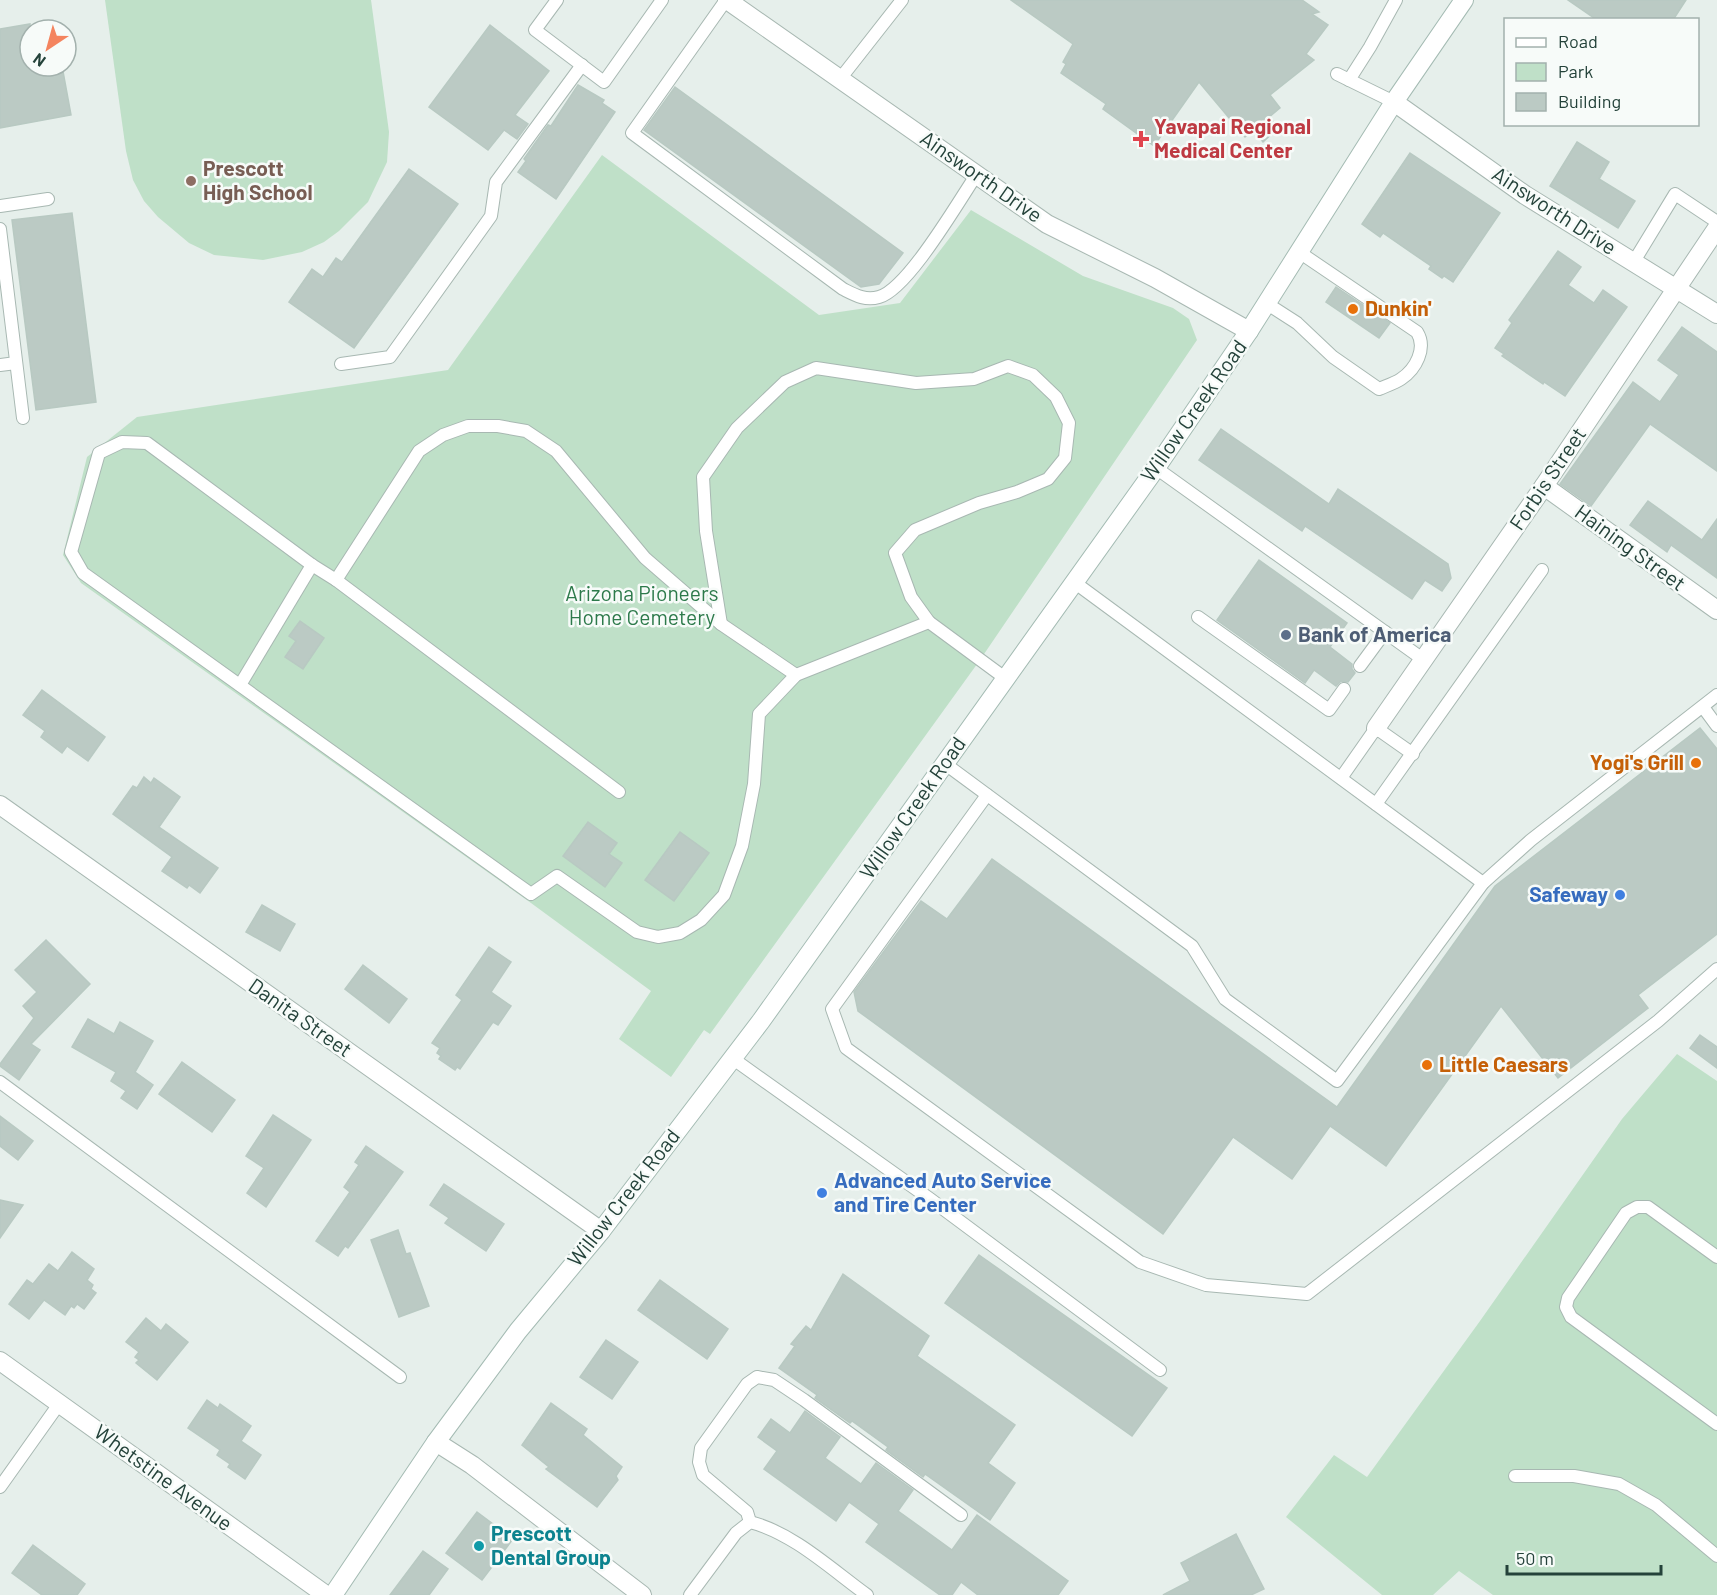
<svg xmlns="http://www.w3.org/2000/svg" width="1717" height="1595" viewBox="0 0 1717 1595" font-family="Barlow,sans-serif">
  <style>
    .green { fill: #bfe0c8 }
    .building { fill: #bbcac4; stroke: #b8c9c2; stroke-width: 1.5 }
    .lines { fill: none; stroke-linecap: round; stroke-linejoin: round }
    .service-casing { stroke: #a8b8b2; stroke-width: 14 }
    .minor-casing { stroke: #a8b8b2; stroke-width: 20 }
    .secondary-casing { stroke: #a4bbb3; stroke-width: 20 }
    .service { stroke: #fff; stroke-width: 12 }
    .minor { stroke: #fff; stroke-width: 18 }
    .secondary { stroke: #fff; stroke-width: 18 }
    .health-dot { fill: #e0444e; stroke: #f7fbf9; stroke-width: 2 }
    .education-dot { fill: #8d6e63; stroke: #f7fbf9; stroke-width: 2 }
    .food-dot { fill: #e8710a; stroke: #f7fbf9; stroke-width: 2 }
    .service-dot { fill: #5c6f8a; stroke: #f7fbf9; stroke-width: 2 }
    .shop-dot { fill: #3f7fe0; stroke: #f7fbf9; stroke-width: 2 }
    .culture-dot { fill: #0f9aa8; stroke: #f7fbf9; stroke-width: 2 }
    .labels { text-anchor: middle; stroke-width: 5; stroke-linejoin: round; paint-order: stroke }
    .health-label { font-size: 21px; font-weight: bold; fill: #be3a42; stroke: #f7fbf9; text-anchor: start }
    .education-label { font-size: 21px; font-weight: bold; fill: #785e54; stroke: #f7fbf9; text-anchor: start }
    .street-label { font-size: 21px; fill: #24423a; stroke: #f7fbf9 }
    .food-label { font-size: 21px; font-weight: bold; fill: #c56008; stroke: #f7fbf9; text-anchor: start }
    .park-label { font-size: 21px; fill: #2d7a4b; stroke: #f7fbf9 }
    .service-label { font-size: 21px; font-weight: bold; fill: #4e5e75; stroke: #f7fbf9; text-anchor: start }
    .shop-label { font-size: 21px; font-weight: bold; fill: #366cbe; stroke: #f7fbf9; text-anchor: end }
    .culture-label { font-size: 21px; font-weight: bold; fill: #0d838f; stroke: #f7fbf9; text-anchor: start }
  </style>
  <rect width="100%" height="100%" fill="#e6efeb"/>
  <g class="green">
    <path d="M105,0H371L389,132L387,162L368,202L339,231L324,242L302,252L263,260L214,255L189,243L158,217L144,201L133,180L126,151Z"/>
    <path d="M602,155L819,315L900,303L971,210L1083,276L1173,308L1189,319L1197,340L980,660L710,1034L704,1030L671,1077L619,1039L651,991L531,903L81,583L63,555L87,457L137,417L448,370Z"/>
    <path d="M1677,1054L1717,1081V1595H1493L1459,1571L1433,1595H1382L1286,1517L1334,1455L1367,1477L1480,1321L1622,1119Z"/>
  </g>
  <g class="building">
    <path d="M1011,0H1302L1319,12L1312,14L1328,25L1306,54L1314,60L1270,95L1280,108L1269,117L1278,128L1263,142L1253,130L1245,137L1199,82L1154,146L1103,109L1106,104L1061,73L1066,64L1063,62L1073,44Z"/>
    <path d="M1568,0H1686L1673,20H1597Z"/>
    <path d="M30,24V66H62L71,115L0,128V29Z"/>
    <path d="M490,25L549,71L515,115L528,124L517,139L504,130L488,150L429,107Z"/>
    <path d="M578,85L604,100L602,103L615,112L556,199L518,172L526,161L524,159L531,149L548,125L551,126Z"/>
    <path d="M675,87L903,253L879,284L861,287L644,130Z"/>
    <path d="M1577,142L1609,162L1599,179L1635,201L1618,228L1550,186Z"/>
    <path d="M1410,153L1500,213L1453,282L1444,276L1442,278L1429,269L1431,266L1383,233L1380,237L1362,224Z"/>
    <path d="M409,169L458,204L354,348L289,302L312,269L323,277L336,258L342,262Z"/>
    <path d="M72,213L96,402L36,410L12,220Z"/>
    <path d="M1558,251L1581,267L1568,285L1594,303L1603,290L1627,307L1565,396L1544,382L1543,384L1502,356L1504,354L1495,348L1512,323L1509,320Z"/>
    <path d="M1336,287L1390,323L1379,338L1326,302Z"/>
    <path d="M1682,327L1717,352V471L1650,424L1591,506L1560,484L1633,382L1660,402L1679,375L1658,360Z"/>
    <path d="M1221,429L1329,504L1338,489L1448,564L1451,578L1442,591L1425,580L1412,599L1305,526L1302,531L1199,460Z"/>
    <path d="M1648,501L1702,540L1717,519V578L1671,545L1667,552L1630,525Z"/>
    <path d="M1259,560L1347,623L1330,647L1352,664V669L1355,673L1348,682L1341,681L1336,686L1314,670L1305,683L1217,620Z"/>
    <path d="M300,621L324,638L303,669L285,657L296,641L289,636Z"/>
    <path d="M42,690L105,737L88,761L67,746L62,753L41,737L45,731L23,715Z"/>
    <path d="M1700,728L1717,749V934L1638,995L1648,1008L1558,1078L1501,1006L1386,1166L1330,1126L1292,1179L1233,1137L1163,1234L858,1011L854,992L921,901L947,919L992,859L1337,1107L1495,886Z"/>
    <path d="M144,777L151,783L154,778L180,797L159,827L218,868L200,893L189,885L187,888L162,871L172,857L113,814L133,786L137,788Z"/>
    <path d="M588,822L617,843L609,854L622,863L605,887L563,856Z"/>
    <path d="M680,832L709,853L674,901L645,880Z"/>
    <path d="M262,905L295,924L280,951L246,932Z"/>
    <path d="M46,940L90,984L31,1044L40,1050L19,1080L0,1066V1064L34,1018L23,1006L37,992L15,970Z"/>
    <path d="M489,947L511,962L491,992L511,1006L498,1025L493,1022L460,1069L457,1067L455,1070L439,1059L441,1056L437,1053L440,1048L432,1043L462,1000L456,995Z"/>
    <path d="M363,965L407,999L389,1023L345,989Z"/>
    <path d="M88,1019L114,1034L120,1022L153,1041L135,1072L153,1085L137,1109L121,1098L126,1091L111,1081L116,1072L72,1047Z"/>
    <path d="M1700,1035L1717,1047V1068L1690,1048Z"/>
    <path d="M182,1062L235,1100L212,1132L159,1094Z"/>
    <path d="M273,1115L311,1140L266,1207L247,1193L264,1168L246,1156Z"/>
    <path d="M0,1116L33,1141L18,1160L0,1146Z"/>
    <path d="M366,1146L403,1172L348,1248L345,1246L338,1256L316,1241L350,1192L344,1187L359,1165L355,1162Z"/>
    <path d="M444,1184L504,1224L486,1251L445,1223L449,1218L430,1205Z"/>
    <path d="M0,1200L23,1205L0,1238Z"/>
    <path d="M398,1230L406,1254L410,1253L429,1306L399,1317L371,1240Z"/>
    <path d="M72,1252L94,1269L87,1280L93,1285L91,1289L96,1293L84,1309L77,1304L74,1308L71,1306L65,1315L44,1300L29,1319L9,1304L27,1280L33,1284L49,1264L58,1271Z"/>
    <path d="M979,1255L1167,1388L1132,1436L945,1303Z"/>
    <path d="M843,1274L929,1336L917,1356L1015,1425L988,1463L1015,1483L990,1520L925,1474L923,1477L886,1450L888,1447L852,1421L850,1423L815,1398L817,1395L779,1368L795,1346L791,1344L806,1326L811,1330Z"/>
    <path d="M660,1280L728,1329L707,1359L638,1310Z"/>
    <path d="M146,1318L161,1331L166,1324L188,1342L157,1380L136,1363L139,1360L135,1357L139,1352L126,1342Z"/>
    <path d="M606,1340L638,1362L612,1399L580,1377Z"/>
    <path d="M207,1400L218,1408L220,1404L251,1426L241,1441L261,1455L245,1479L228,1467L230,1464L217,1455L220,1450L188,1428Z"/>
    <path d="M551,1403L587,1429L583,1435L622,1467L616,1476L618,1480L597,1507L546,1469L549,1467L522,1445Z"/>
    <path d="M805,1411L840,1437L825,1458L861,1484L876,1463L913,1490L898,1511L952,1550L977,1515L1068,1581L1058,1595H978L961,1582L952,1595H940L866,1542L879,1524L849,1502L836,1521L764,1469L777,1451L758,1437L771,1419L790,1433Z"/>
    <path d="M477,1512L513,1539L482,1580L446,1553Z"/>
    <path d="M1236,1534L1264,1589L1251,1595H1163L1190,1581L1181,1563Z"/>
    <path d="M33,1545L85,1584L77,1595H42L12,1573Z"/>
    <path d="M423,1551L448,1569L429,1595H390Z"/>
  </g>
  <g class="lines">
    <g class="service-casing">
      <g id="service">
        <path d="M557,0L535,30L604,82L662,0"/>
        <path d="M726,0L632,133L843,289C855,295 865,301 879,297C908,289 958,202 977,174"/>
        <path d="M1337,74L1394,102"/>
        <path d="M840,79L902,0"/>
        <path d="M1349,80L1370,47L1396,0"/>
        <path d="M0,206L48,199"/>
        <path d="M0,229L23,418"/>
        <path d="M1633,263L1675,194L1717,222"/>
        <path d="M1266,303L1297,323L1333,357L1379,389C1386,386 1395,383 1401,379C1416,369 1427,348 1417,332L1299,252"/>
        <path d="M341,364L390,357L491,216L496,182L582,65"/>
        <path d="M0,365L16,363"/>
        <path d="M1156,468L1424,660"/>
        <path d="M336,580L419,451L443,435L468,426H498L526,431L556,451L645,558L721,624L796,675"/>
        <path d="M1074,582L1483,883"/>
        <path d="M1198,617L1329,710L1344,689"/>
        <path d="M721,624L706,531L703,477L737,428L785,382L816,368L916,383L974,379L1008,366L1033,375L1056,397L1069,423L1065,458L1048,479L1017,492L979,503L915,530L895,553L911,597L929,622"/>
        <path d="M1360,666L1385,632"/>
        <path d="M240,685L312,565"/>
        <path d="M1703,707L1717,726"/>
        <path d="M944,763L1192,946L1225,999L1337,1081L1483,883L1531,840L1717,695"/>
        <path d="M1341,778L1376,728L1413,754"/>
        <path d="M619,792L336,580L312,565L147,443L122,442L99,453L71,552L83,573L531,894L557,876L637,932L658,937L680,933L701,920L724,895L742,846L754,784L759,714L796,675L929,622L1005,678"/>
        <path d="M987,795L832,1009L846,1048L1140,1262L1206,1285L1307,1294L1658,1021L1717,969"/>
        <path d="M1376,804L1542,570"/>
        <path d="M732,1058L930,1199L1160,1370"/>
        <path d="M0,1082L400,1377"/>
        <path d="M1717,1257L1648,1207H1637L1626,1213L1568,1298L1566,1307L1571,1317L1717,1424"/>
        <path d="M1515,1476H1574L1619,1484L1656,1505L1717,1556"/>
        <path d="M0,1487L59,1404"/>
        <path d="M750,1522L747,1512L703,1475L699,1462L701,1448L747,1384L757,1377L774,1380L804,1400L961,1515"/>
        <path d="M690,1595L736,1533L750,1522C793,1533 831,1569 867,1595"/>
      </g>
    </g>
    <g class="minor-casing">
      <g id="minor">
        <path d="M727,0L1047,224L1155,278L1249,331"/>
        <path d="M1394,102L1525,195L1717,314"/>
        <path d="M1544,486L1717,610"/>
        <path d="M1376,728L1544,486L1717,228"/>
        <path d="M0,805L601,1231"/>
        <path d="M0,1361L326,1595"/>
        <path d="M436,1442L472,1465L642,1595"/>
      </g>
    </g>
    <g class="secondary-casing">
      <path id="secondary" d="M333,1595L436,1442L518,1331L601,1231L761,1021L1156,468L1249,331L1394,102L1464,0"/>
    </g>
    <use href="#service" class="service"/>
    <use href="#minor" class="minor"/>
    <use href="#secondary" class="secondary"/>
  </g>
  <path class="health-dot" d="M1138 130h6v6h6v6h-6v6h-6v-6h-6v-6h6z"/>
  <circle class="education-dot" cx="191" cy="181" r="6"/>
  <g class="food-dot">
    <circle cx="1353" cy="309" r="6"/>
    <circle cx="1696" cy="763" r="6"/>
    <circle cx="1427" cy="1065" r="6"/>
  </g>
  <circle class="service-dot" cx="1286" cy="635" r="6"/>
  <g class="shop-dot">
    <circle cx="1620" cy="895" r="6"/>
    <circle cx="822" cy="1193" r="6"/>
  </g>
  <circle class="culture-dot" cx="479" cy="1546" r="6"/>
  <g class="labels">
    <g class="health-label">
      <text x="1154" y="134">Yavapai Regional<tspan x="1154" dy="24">Medical Center</tspan></text>
    </g>
    <g class="education-label">
      <text x="203" y="176">Prescott<tspan x="203" dy="24">High School</tspan></text>
    </g>
    <g class="street-label">
      <text transform="translate(981 177) rotate(35)" y="7">Ainsworth Drive</text>
      <text transform="translate(1554 211) rotate(33)" y="7">Ainsworth Drive</text>
      <text transform="translate(1194 411) rotate(-55)" y="7">Willow Creek Road</text>
      <text transform="translate(1548 479) rotate(-56)" y="7">Forbis Street</text>
      <text transform="translate(1630 548) rotate(36)" y="7">Haining Street</text>
      <text transform="translate(913 808) rotate(-55)" y="7">Willow Creek Road</text>
      <text transform="translate(300 1018) rotate(35)" y="7">Danita Street</text>
      <text transform="translate(624 1198) rotate(-52)" y="7">Willow Creek Road</text>
      <text transform="translate(163 1478) rotate(36)" y="7">Whetstine Avenue</text>
    </g>
    <g class="food-label">
      <text x="1365" y="316">Dunkin'</text>
      <text x="1684" y="770" text-anchor="end">Yogi's Grill</text>
      <text x="1439" y="1072">Little Caesars</text>
    </g>
    <g class="park-label">
      <text x="642" y="601">Arizona Pioneers<tspan x="642" dy="24">Home Cemetery</tspan></text>
    </g>
    <g class="service-label">
      <text x="1298" y="642">Bank of America</text>
    </g>
    <g class="shop-label">
      <text x="1608" y="902">Safeway</text>
      <text x="834" y="1188" text-anchor="start">Advanced Auto Service<tspan x="834" dy="24">and Tire Center</tspan></text>
    </g>
    <g class="culture-label">
      <text x="491" y="1541">Prescott<tspan x="491" dy="24">Dental Group</tspan></text>
    </g>
  </g>
  <rect x="1504" y="18" width="195" height="108" fill="#f7fbf9" stroke="#a3b1ad" stroke-width="1.5"/>
  <rect x="1516" y="38" width="30" height="9" fill="#ffffff" stroke="#a3b1ad" stroke-width="1.5"/>
  <text x="1558" y="48" font-size="18" fill="#24423a">Road</text>
  <rect x="1516" y="63" width="30" height="18" fill="#bfe0c8" stroke="#a3b1ad" stroke-width="1.5"/>
  <text x="1558" y="78" font-size="18" fill="#24423a">Park</text>
  <rect x="1516" y="93" width="30" height="18" fill="#bbcac4" stroke="#a3b1ad" stroke-width="1.5"/>
  <text x="1558" y="108" font-size="18" fill="#24423a">Building</text>
  <g transform="translate(48 48) rotate(216)"><circle r="28" fill="#f7fbf9" stroke="#a3b1ad" stroke-width="1.5"/>
  <path d="M0-4.5L10 22L0 15L-10 22Z" fill="#f4845f"/>
  <text y="-9" font-size="16" font-weight="bold" text-anchor="middle" fill="#24423a">N</text>
  </g>
  <path d="M1507 1565v9h154v-9" fill="none" stroke="#24423a" stroke-width="3"/>
  <text x="1516" y="1565" font-size="18" fill="#24423a" stroke="#f7fbf9" stroke-width="4.5" paint-order="stroke">50 m</text>
</svg>
